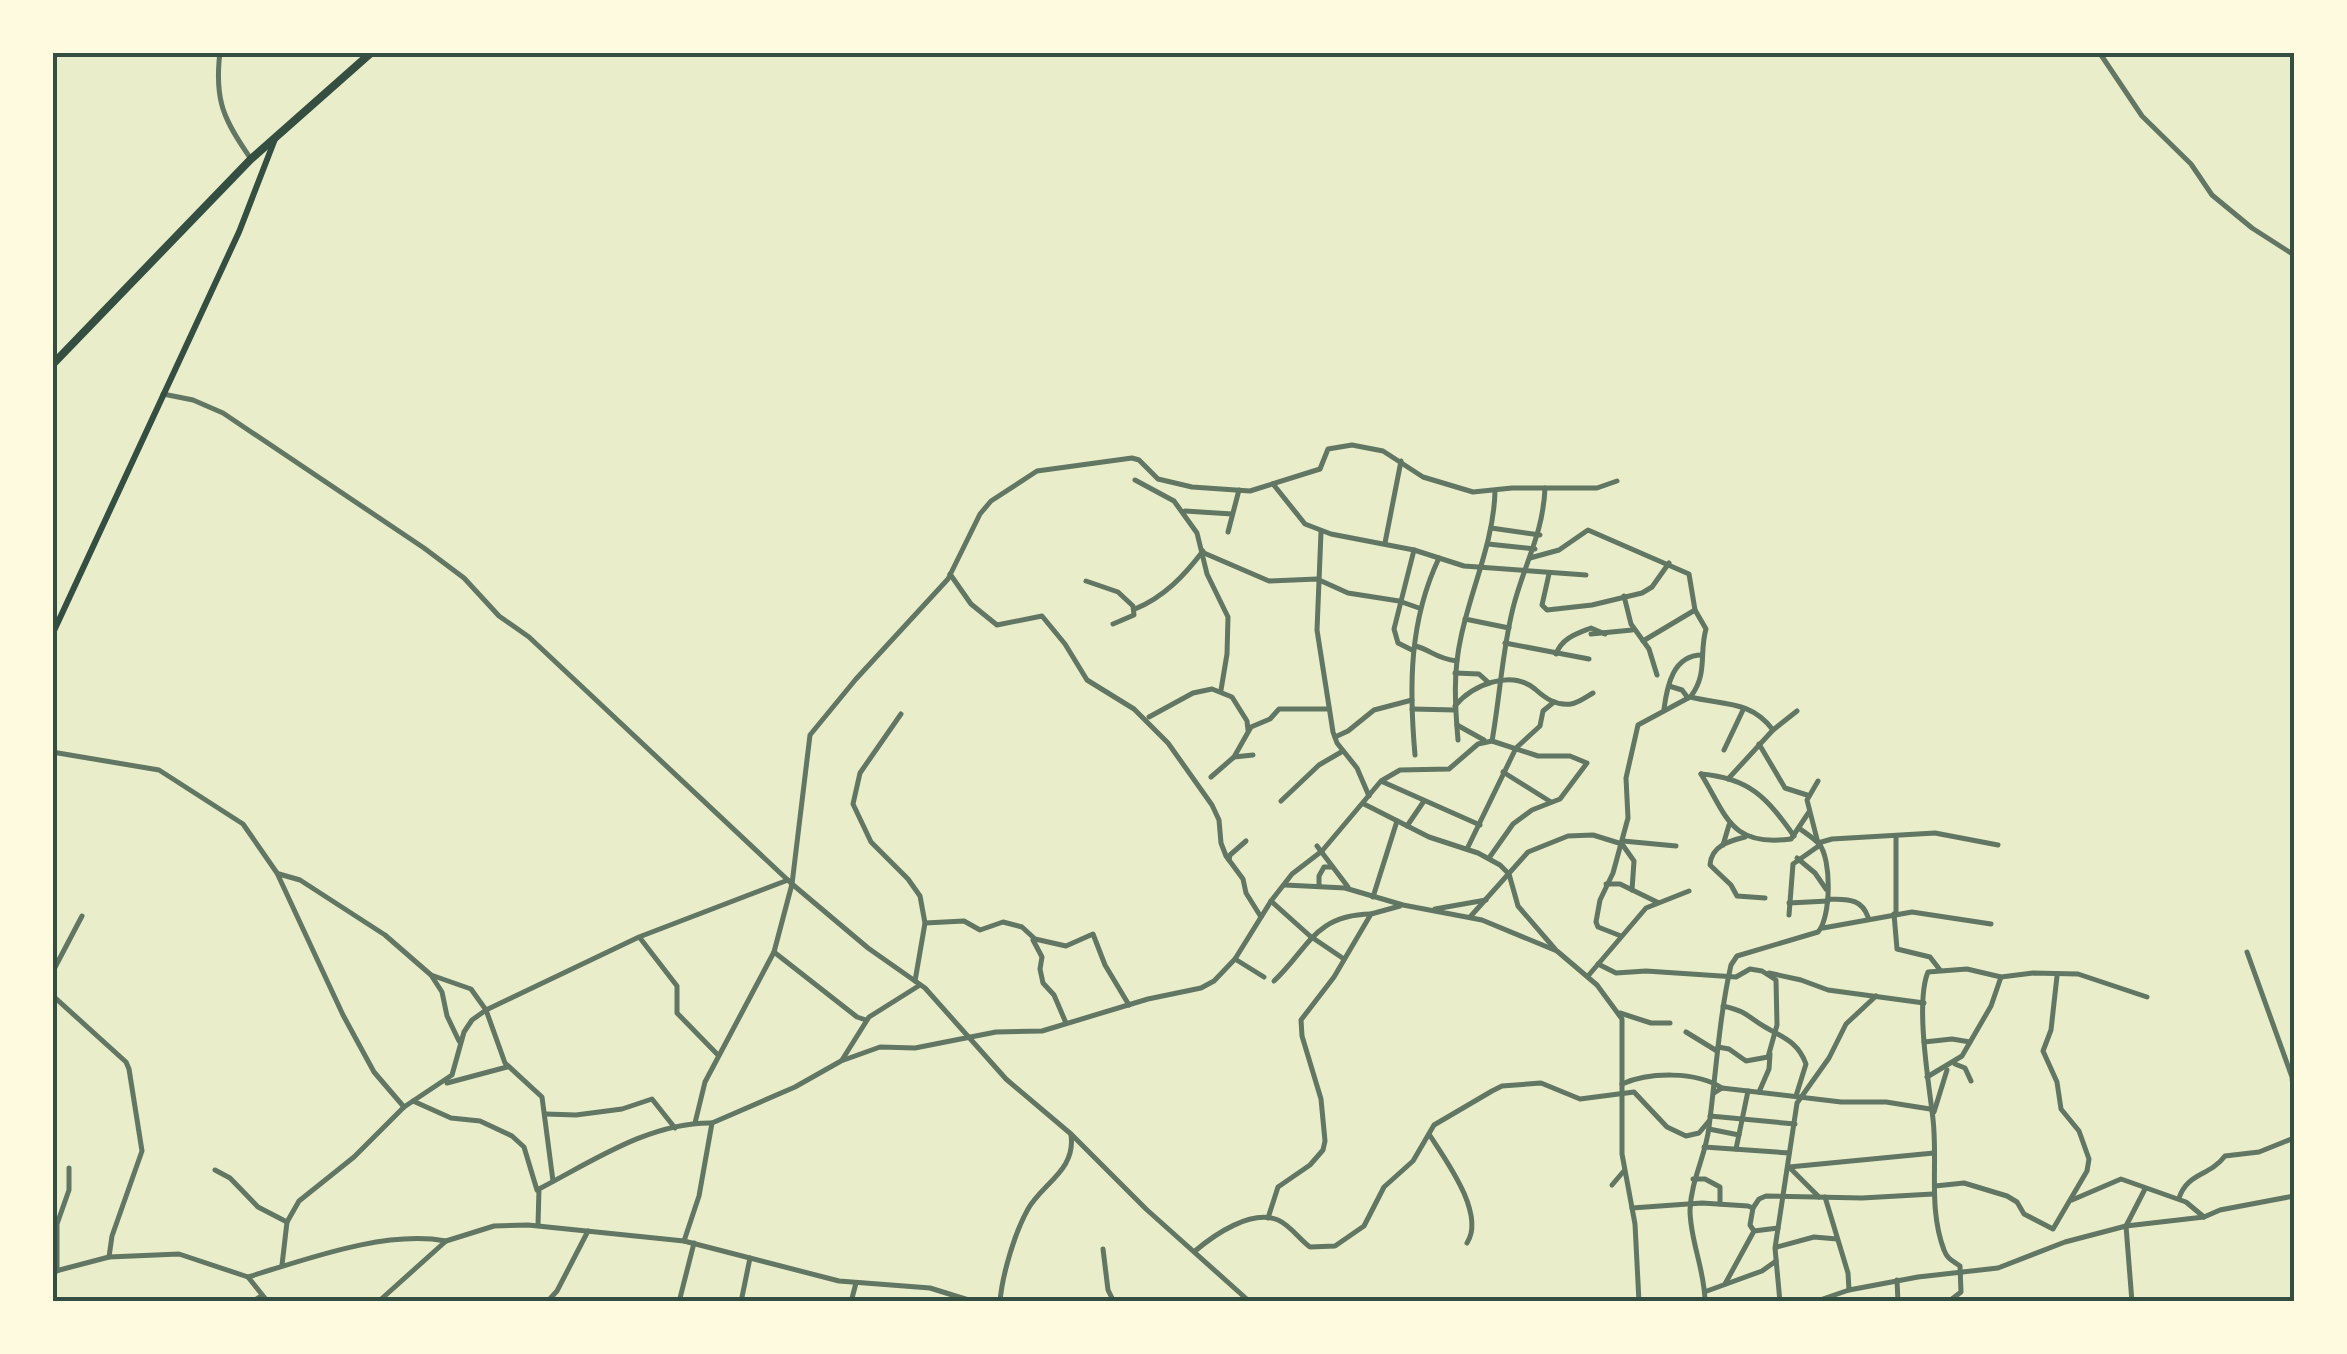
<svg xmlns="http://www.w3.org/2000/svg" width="2347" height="1354" viewBox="0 0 2347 1354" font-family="Overpass,sans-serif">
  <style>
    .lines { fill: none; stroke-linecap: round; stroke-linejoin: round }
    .minor { stroke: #617663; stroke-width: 5 }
    .secondary { stroke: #344e41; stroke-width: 6 }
    .trunk { stroke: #344e41; stroke-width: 8 }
    .neatline { fill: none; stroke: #344e41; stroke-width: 4 }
  </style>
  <rect width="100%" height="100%" fill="#e9edc9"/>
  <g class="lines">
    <g class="minor">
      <path d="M220,52C214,101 224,120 251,159"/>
      <path d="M2099,52L2142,116L2191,164L2212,195L2252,228L2294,255"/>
      <path d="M163,394L193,400L223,413L424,548L464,578L499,616L529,637L792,884L868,948L925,988L1006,1079L1071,1134L1146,1209L1250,1302"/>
      <path d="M1135,480L1174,501L1197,533L1207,574L1228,617L1227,654L1221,690"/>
      <path d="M1273,484L1305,524L1331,534L1414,550L1464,566L1586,575"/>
      <path d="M1185,511L1232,514"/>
      <path d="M1491,528L1540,535"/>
      <path d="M1228,532L1239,490"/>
      <path d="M1321,532L1317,630L1333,732L1337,743L1357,768L1369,796"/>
      <path d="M1385,543L1401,461"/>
      <path d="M1488,544L1535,549"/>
      <path d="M1204,553L1269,581L1317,579L1348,593L1399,601L1419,608"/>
      <path d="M1530,558L1559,550L1588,530L1689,574L1695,610L1706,629C1699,652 1708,674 1691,696"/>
      <path d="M950,574L971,604L997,625L1042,616L1065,644L1087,680L1134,709L1168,743L1212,805L1219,820L1221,843L1226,856L1243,879L1246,893L1261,917"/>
      <path d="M1549,574L1542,605L1547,610L1592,605L1642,593L1652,587L1669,563"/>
      <path d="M1086,581L1118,592L1133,606L1134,615L1113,624"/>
      <path d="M1624,596L1631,624L1649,649L1657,675"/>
      <path d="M1135,609C1164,597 1184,576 1203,551"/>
      <path d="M1465,619L1509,628"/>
      <path d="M1591,634L1632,630"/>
      <path d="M1643,641L1695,610"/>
      <path d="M1505,643L1589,659"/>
      <path d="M1415,646C1432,650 1434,658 1457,661"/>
      <path d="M1412,650L1398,643L1394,629L1414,550"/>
      <path d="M1556,654C1562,638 1576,634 1591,628L1605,634"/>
      <path d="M1455,673L1479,674L1489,683"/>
      <path d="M1669,686L1682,690L1688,698"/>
      <path d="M1455,706C1472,685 1511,669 1535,689C1545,698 1556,706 1571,704C1578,703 1586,697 1593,693"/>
      <path d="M1412,709L1455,710"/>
      <path d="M1664,709C1667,686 1673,655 1702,655"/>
      <path d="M901,714L860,773L853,804L871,842L908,879L920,896L925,923L915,981"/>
      <path d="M1149,717L1193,693L1212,689L1232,697L1247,721L1248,730"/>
      <path d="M1457,725L1484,740"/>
      <path d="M1335,737L1348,731L1374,710L1412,700"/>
      <path d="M1458,740C1455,705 1453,672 1461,637C1471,589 1494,541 1495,491"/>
      <path d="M1492,741C1500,696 1502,652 1513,608C1524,564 1543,535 1545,488"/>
      <path d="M1759,744L1785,788L1807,795"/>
      <path d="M1724,750L1743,710"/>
      <path d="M52,752L159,770L243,824L277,873L343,1015L374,1072L404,1107"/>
      <path d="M1415,755C1409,687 1409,621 1439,558"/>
      <path d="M1234,757L1251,727L1270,719L1279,709H1329"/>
      <path d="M1503,772L1551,802"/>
      <path d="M1701,774C1727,816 1730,847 1791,839L1809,812"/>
      <path d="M1701,774C1750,778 1767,798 1794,836"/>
      <path d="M1211,777L1234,757L1253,755"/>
      <path d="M1728,779L1773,730L1797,711"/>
      <path d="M1818,781L1807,800L1818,843L1832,839L1935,833L1998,845"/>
      <path d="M1383,782L1480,825"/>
      <path d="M1281,801L1319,765L1343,751"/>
      <path d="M1364,804L1429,837L1478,853L1500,865L1509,874L1518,906L1555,949"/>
      <path d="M1407,826L1424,801"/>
      <path d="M1745,837C1729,841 1711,846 1710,865L1731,885L1737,896L1765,898"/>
      <path d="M1623,841L1676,846"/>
      <path d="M1723,845L1729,825"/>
      <path d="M1317,846L1348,887"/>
      <path d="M1467,849L1516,748L1540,726L1543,711L1554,702"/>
      <path d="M1797,858L1815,873L1826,889"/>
      <path d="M1229,860L1230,855L1246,841"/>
      <path d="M279,874L300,880L385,935L431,975L442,992L447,1016L459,1041"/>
      <path d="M1606,884H1620L1657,902"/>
      <path d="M1285,885L1345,888L1403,905L1482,920L1557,951L1597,985L1622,1019V1154L1635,1224L1639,1302"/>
      <path d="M1319,886V876L1324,867H1332"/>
      <path d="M1373,897L1397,821"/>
      <path d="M1828,899C1846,900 1861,897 1868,917"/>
      <path d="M1271,901L1310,936L1344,959"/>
      <path d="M1789,903L1828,901"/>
      <path d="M1435,909L1486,900"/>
      <path d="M1894,914L1897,949L1930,957L1940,970"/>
      <path d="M1896,914V837"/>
      <path d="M1789,915L1793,864L1820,845"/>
      <path d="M1470,917L1528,852L1568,836L1593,835L1622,844L1634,861L1632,890"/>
      <path d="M925,923L964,921L980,930L1003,922L1022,927L1035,939L1066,946L1093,934L1105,965L1129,1005"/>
      <path d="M1823,928L1912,912L1991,924"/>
      <path d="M1621,936L1598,927L1596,922L1600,900L1613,873L1628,818L1626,778L1638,725L1690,697C1722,705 1751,700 1773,730"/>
      <path d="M640,938L677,986V1013L718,1055"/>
      <path d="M1033,940L1042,957L1040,969L1043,983L1054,995L1066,1023"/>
      <path d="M774,952L857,1017L866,1020"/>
      <path d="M2247,952L2292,1077L2294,1100"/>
      <path d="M1235,959L1264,977"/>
      <path d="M1598,964L1616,973L1646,971L1736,977L1750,969L1762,971L1776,980L1777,1025L1768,1057L1746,1061L1729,1049L1718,1047"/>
      <path d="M52,973L82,916"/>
      <path d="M1769,973L1801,980L1828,990L1924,1003"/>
      <path d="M431,975L471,989L486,1010L505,1063L542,1097L553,1181"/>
      <path d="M1588,976L1646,908L1689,891"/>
      <path d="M1274,981C1309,948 1314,915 1371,914"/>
      <path d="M52,995L126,1062L129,1069L142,1151L112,1236L109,1257"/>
      <path d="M1723,1006C1749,1012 1746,1016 1765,1027C1784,1038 1798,1042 1806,1064L1796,1096"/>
      <path d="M1620,1013L1651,1023H1670"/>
      <path d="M1686,1032L1717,1051"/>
      <path d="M1924,1042L1952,1039L1970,1042"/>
      <path d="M842,1060L869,1017L920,985"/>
      <path d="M1955,1064L1965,1068L1971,1081"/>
      <path d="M1927,1077L1962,1056L1991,1006L2001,977"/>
      <path d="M447,1083L507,1067"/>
      <path d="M1622,1084C1649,1072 1696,1071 1722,1088"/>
      <path d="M1759,1092L1769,1069L1770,1054"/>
      <path d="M1714,1093L1722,1088L1841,1102H1886L1930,1109"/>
      <path d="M413,1101L451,1118L480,1121L512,1136L524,1147L537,1190"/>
      <path d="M1934,1112L1947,1070"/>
      <path d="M546,1114L576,1115L622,1109L652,1099L675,1128"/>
      <path d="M1710,1116L1795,1124"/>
      <path d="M695,1123L705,1082L774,952L792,884L810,735L856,679L948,579L980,514L991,501L1037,471L1132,458L1139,460L1158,479L1192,487L1250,491L1320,469L1328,449L1352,445L1383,451L1423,477L1473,492L1512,488H1597L1617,481"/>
      <path d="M1709,1129L1739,1135"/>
      <path d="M1429,1134C1445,1159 1486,1214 1467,1243"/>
      <path d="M1704,1147L1789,1153"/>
      <path d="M1736,1149L1748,1091"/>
      <path d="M1789,1167L1934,1153"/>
      <path d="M1789,1167L1819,1197"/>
      <path d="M215,1170L230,1178L258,1207L287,1222"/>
      <path d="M1693,1179H1705L1720,1187V1204"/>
      <path d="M1612,1185L1623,1172"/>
      <path d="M1935,1186L1964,1183L2007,1196L2017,1202L2024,1214L2053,1229L2087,1171L2089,1159L2079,1131L2061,1109L2057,1082L2043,1051L2051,1030L2057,976"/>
      <path d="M1825,1197L1848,1273L1849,1290"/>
      <path d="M2179,1198C2188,1172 2209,1177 2225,1156L2259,1152L2294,1138"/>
      <path d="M2072,1200L2121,1179L2186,1202L2204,1217"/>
      <path d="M1632,1208L1702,1203L1748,1206L1753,1208L1750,1225L1754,1231"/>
      <path d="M1753,1208L1759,1199L1766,1196L1862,1198L1933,1194"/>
      <path d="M1268,1218L1278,1187L1310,1165L1323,1150L1325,1141L1321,1099L1302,1036L1301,1020L1334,977L1371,914L1400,906"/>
      <path d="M538,1225L539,1189C593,1161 650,1122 712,1123"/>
      <path d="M684,1241L699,1196L712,1123L795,1087L841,1061L880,1047L915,1048L996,1032L1042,1031L1148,999L1201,988L1214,981L1235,959L1271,901L1292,874L1322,851L1381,781L1400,770L1449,769L1478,744L1492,741L1538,756H1570L1587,763L1560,799L1532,810L1513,824L1489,858"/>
      <path d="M1777,1247L1814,1237L1837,1239"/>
      <path d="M1103,1249L1108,1290L1114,1302"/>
      <path d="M1195,1251C1214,1235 1251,1209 1278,1220C1290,1225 1299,1239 1310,1247L1335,1246L1364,1226L1384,1187L1413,1161L1434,1125L1492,1091L1502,1086L1541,1083L1580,1099L1634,1092L1667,1127L1686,1136L1699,1133L1709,1121"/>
      <path d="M282,1265L287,1222L299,1201L354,1157L404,1107L452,1075L464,1032L472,1020L486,1010L639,937L788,880"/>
      <path d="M57,1271V1224L69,1190V1168"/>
      <path d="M52,1272L109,1257L179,1254L248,1277L268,1302"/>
      <path d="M248,1277C308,1259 384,1230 446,1241"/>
      <path d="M1897,1280L1898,1302"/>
      <path d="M1725,1284L1754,1231L1778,1228"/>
      <path d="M1707,1291L1762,1271L1776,1261"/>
      <path d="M252,1302L261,1296"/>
      <path d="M378,1302L446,1241L494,1226L528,1225L684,1241L839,1281L930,1288L975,1302"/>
      <path d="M547,1302L557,1291L588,1231"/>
      <path d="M679,1302L694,1243"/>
      <path d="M741,1302L750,1258"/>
      <path d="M851,1302L856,1283"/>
      <path d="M1000,1302C1002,1275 1015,1232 1028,1209C1043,1183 1076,1170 1071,1135"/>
      <path d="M1705,1302C1705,1270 1690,1241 1690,1210C1691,1180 1706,1155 1709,1127C1716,1073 1719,1018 1731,965L1737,956L1818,932C1831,918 1832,859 1819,844C1814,838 1805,833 1799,828"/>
      <path d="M1780,1302L1775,1248L1797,1103L1829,1058L1846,1024L1876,996"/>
      <path d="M1814,1302L1849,1290L1918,1277L1998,1268L2065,1242L2126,1226L2204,1217L2220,1210L2294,1196"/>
      <path d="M1948,1302L1961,1292L1960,1266C1953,1261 1947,1259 1944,1250C1928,1208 1938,1163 1933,1119C1929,1084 1915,1003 1928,972L1967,969L2001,977L2033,973L2078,974L2147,997"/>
      <path d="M2132,1302L2126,1226L2145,1189"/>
    </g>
    <path class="secondary" d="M52,635L239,232L275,139"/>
    <path class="trunk" d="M52,365L251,159L372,52"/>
  </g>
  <rect width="2347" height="1354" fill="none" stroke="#fefae0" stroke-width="110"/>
  <rect x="55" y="55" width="2237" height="1244" class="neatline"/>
</svg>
